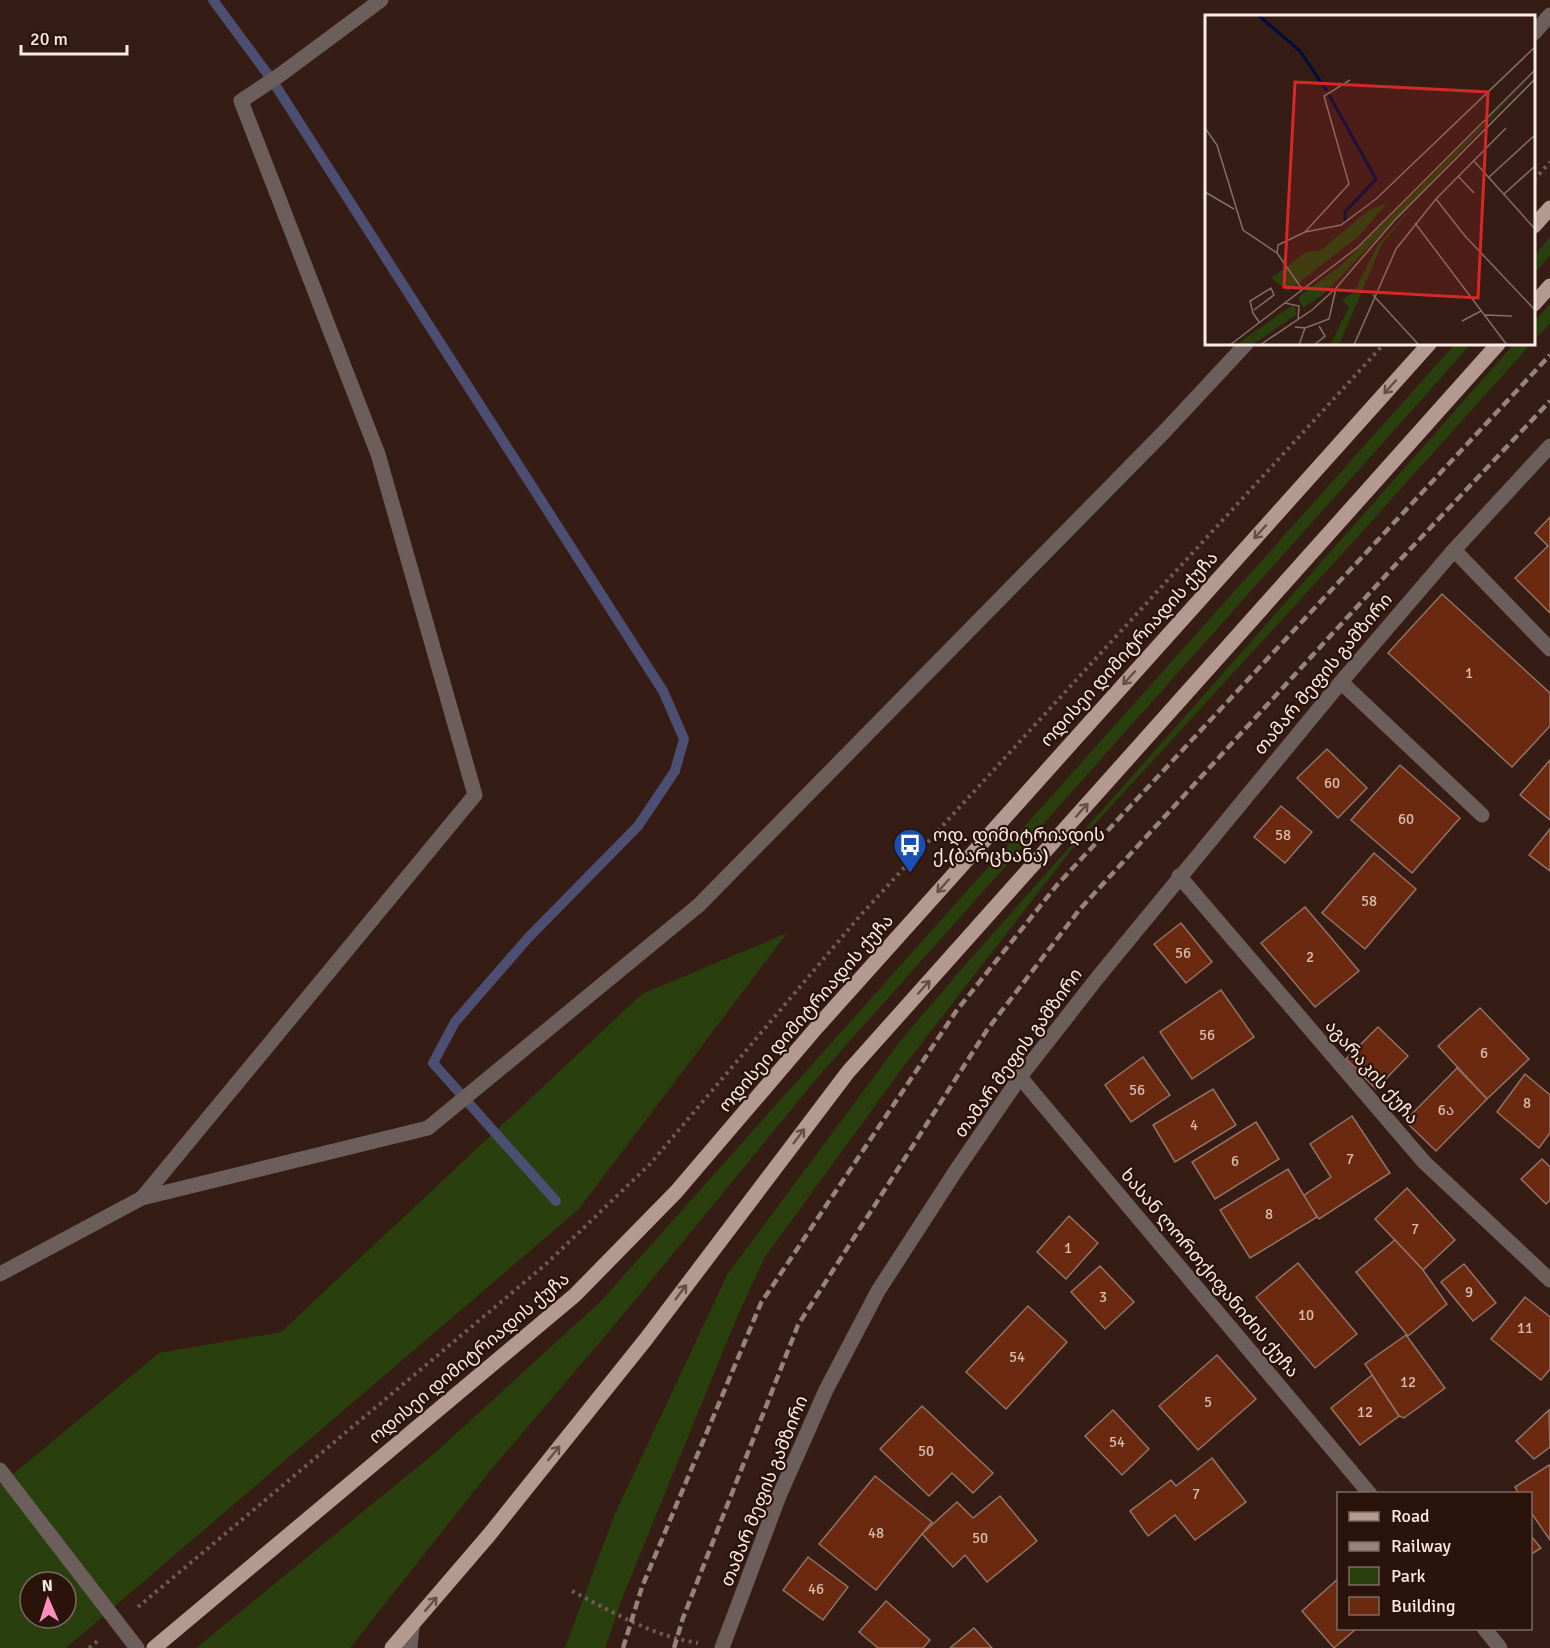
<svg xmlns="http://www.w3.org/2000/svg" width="1550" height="1648" viewBox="0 0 1550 1648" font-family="Signika,'Noto Sans Georgian',sans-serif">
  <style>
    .green { fill: #29400e; fill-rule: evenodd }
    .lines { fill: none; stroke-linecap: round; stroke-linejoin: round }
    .stream { stroke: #4c4f72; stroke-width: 10 }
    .building { fill: #6b2a0f; stroke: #917368; stroke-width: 1.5 }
    .path { stroke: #725b54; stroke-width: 4; stroke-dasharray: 3 4.5; stroke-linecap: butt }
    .service { stroke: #6c5e5a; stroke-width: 15 }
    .minor { stroke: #6c5e5a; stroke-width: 15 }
    .primary { stroke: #b49990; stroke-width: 15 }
    .rail { stroke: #98837c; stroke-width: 4.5; stroke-dasharray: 9 4.5; stroke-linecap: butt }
    .oneway { stroke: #684f46 }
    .labels { text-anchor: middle; stroke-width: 4.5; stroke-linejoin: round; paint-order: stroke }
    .number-label { font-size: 15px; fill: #d8bcb0 }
    .street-label { font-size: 18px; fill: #fdece5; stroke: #2a130a }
    .poi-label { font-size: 18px; fill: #fdece5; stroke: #2a130a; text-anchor: start }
    .inset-river { fill: none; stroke: #000c40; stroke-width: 3 }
    .inset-road { fill: none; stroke: #856f68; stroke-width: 1.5 }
    .view { fill: #d62828; fill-opacity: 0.15; stroke: #d62828; stroke-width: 3 }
    .inset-edge { fill: none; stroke: #fdece5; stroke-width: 3 }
  </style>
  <rect width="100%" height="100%" fill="#351c14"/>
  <g class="green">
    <path d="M1550,237V255L1534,274V256Z"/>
    <path d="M1550,304V323L1534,341V322Z"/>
    <path d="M1455,344H1471L823,1071L617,1322L490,1471L350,1648H196L436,1452L601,1301Z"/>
    <path d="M1514,344H1531L1344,552L1071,850L901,1070L765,1257L737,1317L623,1596L605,1648H565L614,1516L727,1275L902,1039L959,972Z"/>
    <path d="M787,933L579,1209L66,1648H0V1485L159,1353L281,1332L642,994ZM30,1582H66V1618H30Z"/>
  </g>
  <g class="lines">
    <path class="stream" d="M213,0L272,80L663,691L684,739L675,771L638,826L528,938L455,1022L433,1063L556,1201"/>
  </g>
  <g class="building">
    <path d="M1550,517V613L1515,578L1548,546L1535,533Z"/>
    <path d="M1442,594L1550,693V726L1512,767L1388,653Z"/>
    <path d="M1327,749L1367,788L1338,818L1297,778Z"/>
    <path d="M1550,760V820L1520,795Z"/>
    <path d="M1400,765L1460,818L1412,873L1351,820Z"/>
    <path d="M1281,806L1312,832L1285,863L1254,837Z"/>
    <path d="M1550,829V871L1529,855Z"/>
    <path d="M1374,853L1416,889L1365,949L1322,913Z"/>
    <path d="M1305,907L1359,971L1315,1007L1261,943Z"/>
    <path d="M1181,923L1212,962L1186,983L1154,944Z"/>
    <path d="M1221,990L1254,1037L1192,1079L1160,1032Z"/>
    <path d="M1480,1008L1529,1059L1487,1099L1438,1046Z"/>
    <path d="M1378,1027L1408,1056L1376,1089L1346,1059Z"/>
    <path d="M1143,1057L1170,1095L1131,1122L1105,1085Z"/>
    <path d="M1457,1068L1487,1099L1436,1151L1405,1121Z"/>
    <path d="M1525,1074L1550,1095V1133L1539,1148L1497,1112Z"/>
    <path d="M1213,1089L1236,1125L1175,1162L1153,1125Z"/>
    <path d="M1352,1116L1390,1173L1319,1219L1303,1196L1331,1177L1310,1144Z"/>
    <path d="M1256,1122L1279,1159L1215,1199L1192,1162Z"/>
    <path d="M1542,1159L1550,1167V1200L1546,1204L1521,1179Z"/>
    <path d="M1288,1169L1317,1217L1250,1258L1220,1210Z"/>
    <path d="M1407,1188L1455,1240L1423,1270L1375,1219Z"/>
    <path d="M1069,1216L1098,1243L1066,1279L1037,1252Z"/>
    <path d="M1395,1240L1423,1270L1447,1304L1408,1336L1356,1272Z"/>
    <path d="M1298,1263L1357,1334L1315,1368L1256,1297Z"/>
    <path d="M1464,1264L1496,1303L1473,1321L1441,1282Z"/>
    <path d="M1100,1266L1134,1302L1105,1329L1071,1292Z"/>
    <path d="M1525,1297L1550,1317V1369L1541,1380L1491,1339Z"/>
    <path d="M1028,1306L1067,1342L1006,1409L966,1372Z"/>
    <path d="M1406,1335L1445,1388L1404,1418L1399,1416L1365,1364Z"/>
    <path d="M1217,1355L1256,1399L1198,1450L1159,1406Z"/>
    <path d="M1372,1375L1399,1416L1360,1445L1331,1408Z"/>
    <path d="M922,1406L993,1473L973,1493L952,1473L929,1496L880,1449Z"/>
    <path d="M1113,1410L1149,1449L1122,1475L1085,1436Z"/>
    <path d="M1549,1410L1550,1447L1534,1459L1516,1441Z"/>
    <path d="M1212,1458L1246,1502L1195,1540L1175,1515L1148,1536L1130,1511L1171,1480L1176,1486Z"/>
    <path d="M1549,1465L1550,1467V1540L1530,1511V1494H1519L1515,1487Z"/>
    <path d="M875,1476L932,1522L876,1590L819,1544Z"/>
    <path d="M1000,1496L1037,1541L987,1582L965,1555L953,1567L922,1534L957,1502L973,1518Z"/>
    <path d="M1530,1535L1541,1548L1530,1555Z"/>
    <path d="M808,1557L848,1587L823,1620L783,1590Z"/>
    <path d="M1338,1579V1628H1357L1334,1648L1302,1611Z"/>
    <path d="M886,1601L930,1640L923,1648H878L859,1632Z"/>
    <path d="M974,1628L992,1648H950Z"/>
  </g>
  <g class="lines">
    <g class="path">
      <path d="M1534,180L1550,162"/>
      <path d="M572,1591C612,1612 653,1636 698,1643"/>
      <path d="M138,1607L545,1265L650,1164L859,917L1384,344"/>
      <path d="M89,1648L100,1639"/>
    </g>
    <g class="service">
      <path d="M1534,33L1550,15"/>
      <path d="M1454,550L1550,446"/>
      <path d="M1341,682L1482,815"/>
      <path d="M142,1198L475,795L378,454L241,101L280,75L381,0"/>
      <path d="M0,1274L142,1198L428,1128L699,905L1165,431L1246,344"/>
      <path d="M0,1470L137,1648"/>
      <path d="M410,1648L412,1627"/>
    </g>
    <g class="minor">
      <path d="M1179,876L1424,1162L1550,1280"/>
      <path d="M1020,1077L1370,1494"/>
      <path d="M1484,1628L1500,1648"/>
      <path d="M722,1648L779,1496L826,1390L878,1291L955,1172L1020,1077L1098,977L1341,682L1454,550L1550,649"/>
    </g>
    <g class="primary">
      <path d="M1534,226L1550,208"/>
      <path d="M1534,304L1550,286"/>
      <path d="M154,1648L575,1295L676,1192L817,1027L1429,344"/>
      <path d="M392,1648L489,1535L646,1339L848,1072L1498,344"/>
    </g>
    <g class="rail">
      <path d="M623,1648L642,1587L761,1303L957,1010L1057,885L1550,355"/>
      <path d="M674,1648L683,1618L798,1325L987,1030L1080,909L1399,561L1550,401"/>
    </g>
  </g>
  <defs><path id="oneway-shaft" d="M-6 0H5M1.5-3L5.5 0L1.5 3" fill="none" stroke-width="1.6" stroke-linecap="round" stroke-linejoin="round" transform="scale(1.5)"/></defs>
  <g class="oneway">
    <use href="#oneway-shaft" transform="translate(1390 387) rotate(132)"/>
    <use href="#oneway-shaft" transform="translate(1260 532) rotate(132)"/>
    <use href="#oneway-shaft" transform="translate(1129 678) rotate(132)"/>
    <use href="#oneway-shaft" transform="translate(1082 810) rotate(-48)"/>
    <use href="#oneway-shaft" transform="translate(943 886) rotate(132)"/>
    <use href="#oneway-shaft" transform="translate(924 987) rotate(-48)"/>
    <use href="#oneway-shaft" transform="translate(799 1136) rotate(-53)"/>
    <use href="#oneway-shaft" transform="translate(681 1292) rotate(-53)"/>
    <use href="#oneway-shaft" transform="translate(554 1453) rotate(-51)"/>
    <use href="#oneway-shaft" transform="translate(431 1604) rotate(-50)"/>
  </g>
  <defs>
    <g id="bus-pin" transform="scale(1.725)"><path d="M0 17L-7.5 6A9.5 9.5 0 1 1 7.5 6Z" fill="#1a4fb4" stroke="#2a130a"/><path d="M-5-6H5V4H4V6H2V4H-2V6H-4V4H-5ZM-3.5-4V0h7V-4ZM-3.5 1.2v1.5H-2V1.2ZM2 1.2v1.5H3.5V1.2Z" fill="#fff"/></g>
  </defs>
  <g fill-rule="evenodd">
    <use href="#bus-pin" x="910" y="845"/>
  </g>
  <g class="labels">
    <g class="number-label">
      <text x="1469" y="678">1</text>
      <text x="1332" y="788">60</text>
      <text x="1406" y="824">60</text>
      <text x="1283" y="840">58</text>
      <text x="1369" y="906">58</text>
      <text x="1183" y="958">56</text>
      <text x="1310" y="962">2</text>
      <text x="1207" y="1040">56</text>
      <text x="1484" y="1058">6</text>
      <text x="1137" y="1095">56</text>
      <text x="1527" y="1108">8</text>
      <text x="1446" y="1115">6ა</text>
      <text x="1194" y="1130">4</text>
      <text x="1350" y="1164">7</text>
      <text x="1235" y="1166">6</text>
      <text x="1269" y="1219">8</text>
      <text x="1415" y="1234">7</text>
      <text x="1068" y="1253">1</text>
      <text x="1469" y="1297">9</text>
      <text x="1103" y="1302">3</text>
      <text x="1306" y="1320">10</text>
      <text x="1525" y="1333">11</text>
      <text x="1017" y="1362">54</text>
      <text x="1408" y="1387">12</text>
      <text x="1208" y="1407">5</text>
      <text x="1365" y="1417">12</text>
      <text x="1117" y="1447">54</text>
      <text x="926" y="1456">50</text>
      <text x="1196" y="1499">7</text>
      <text x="876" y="1538">48</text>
      <text x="980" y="1543">50</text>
      <text x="816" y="1594">46</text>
    </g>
    <g class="street-label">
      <text transform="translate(1129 649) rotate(-48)" y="6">ოდისეი დიმიტრიადის ქუჩა</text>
      <text transform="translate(1323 674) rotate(-50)" y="6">თამარ მეფის გამზირი</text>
      <text transform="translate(806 1013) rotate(-49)" y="6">ოდისეი დიმიტრიადის ქუჩა</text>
      <text transform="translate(1018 1053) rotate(-54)" y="6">თამარ მეფის გამზირი</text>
      <text transform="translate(1372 1072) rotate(49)" y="6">აგარაკის ქუჩა</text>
      <text transform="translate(1210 1273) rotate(50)" y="6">ხასან ლორთქიფანიძის ქუჩა</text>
      <text transform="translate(469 1358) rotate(-40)" y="6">ოდისეი დიმიტრიადის ქუჩა</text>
      <text transform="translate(764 1491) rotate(-68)" y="6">თამარ მეფის გამზირი</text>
    </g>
    <g class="poi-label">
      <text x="933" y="841">ოდ. დიმიტრიადის<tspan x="933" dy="21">ქ.(ბარცხანა)</tspan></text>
    </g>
  </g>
  <g transform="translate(1205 15)">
    <rect width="330" height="330" fill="#351c14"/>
    <path d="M330,58L120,278L98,293L93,282L135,251ZM218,180L177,229L134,330H125L144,292L137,285L149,277L172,231ZM182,188L154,221L83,276L66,263L101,237L116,235L164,195ZM89,289L92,299L47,330H31Z" fill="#29400e"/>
    <path class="inset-river" d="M53,0L95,36L122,76M124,80L171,164L140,197V206"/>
    <path class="inset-road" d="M0,113L12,130L38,215L72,238M268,145L330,214M253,161L269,178M283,163L330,120M0,177L29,194M299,179L330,151M231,184L260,221L330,295M210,208L302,330M100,217L144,169L119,81L145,65M97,274L72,238L73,230L100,217L136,210L171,184L330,32M168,280L214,330M80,288L94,291L93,305M49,295L69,280L66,273L45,286L48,298L54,307M280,300L307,301M257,306L276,296M90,312L100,313L94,330M100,313L124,304L131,273M25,330L153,232L330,55M55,330L107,295L131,273L189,206L330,64M109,330L120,321L114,311M149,330L191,234L231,184L301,113"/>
    <path class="view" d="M90,67L283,77L273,283L79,272Z"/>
    <rect width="330" height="330" class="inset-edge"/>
  </g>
  <rect x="1337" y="1492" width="195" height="138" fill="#2a130a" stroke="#7e6a62" stroke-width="1.5"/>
  <rect x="1349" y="1512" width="30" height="9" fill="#b49990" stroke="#7e6a62" stroke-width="1.5"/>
  <text x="1391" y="1522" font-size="18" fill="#fdece5">Road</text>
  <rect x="1349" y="1542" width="30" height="9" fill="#98837c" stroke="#7e6a62" stroke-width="1.5"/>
  <text x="1391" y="1552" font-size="18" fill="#fdece5">Railway</text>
  <rect x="1349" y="1567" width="30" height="18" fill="#29400e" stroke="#7e6a62" stroke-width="1.5"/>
  <text x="1391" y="1582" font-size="18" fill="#fdece5">Park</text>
  <rect x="1349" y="1597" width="30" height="18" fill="#6b2a0f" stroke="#7e6a62" stroke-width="1.5"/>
  <text x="1391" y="1612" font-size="18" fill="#fdece5">Building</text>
  <g transform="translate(48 1600) rotate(357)"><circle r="28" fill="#2a130a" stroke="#7e6a62" stroke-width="1.5"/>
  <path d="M0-4.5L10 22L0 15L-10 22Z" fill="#fe8ebd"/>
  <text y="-9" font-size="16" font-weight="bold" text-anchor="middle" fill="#fdece5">N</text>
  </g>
  <path d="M21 45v9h106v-9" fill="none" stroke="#fdece5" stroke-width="3"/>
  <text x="30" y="45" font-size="18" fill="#fdece5" stroke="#2a130a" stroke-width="4.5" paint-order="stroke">20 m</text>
</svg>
